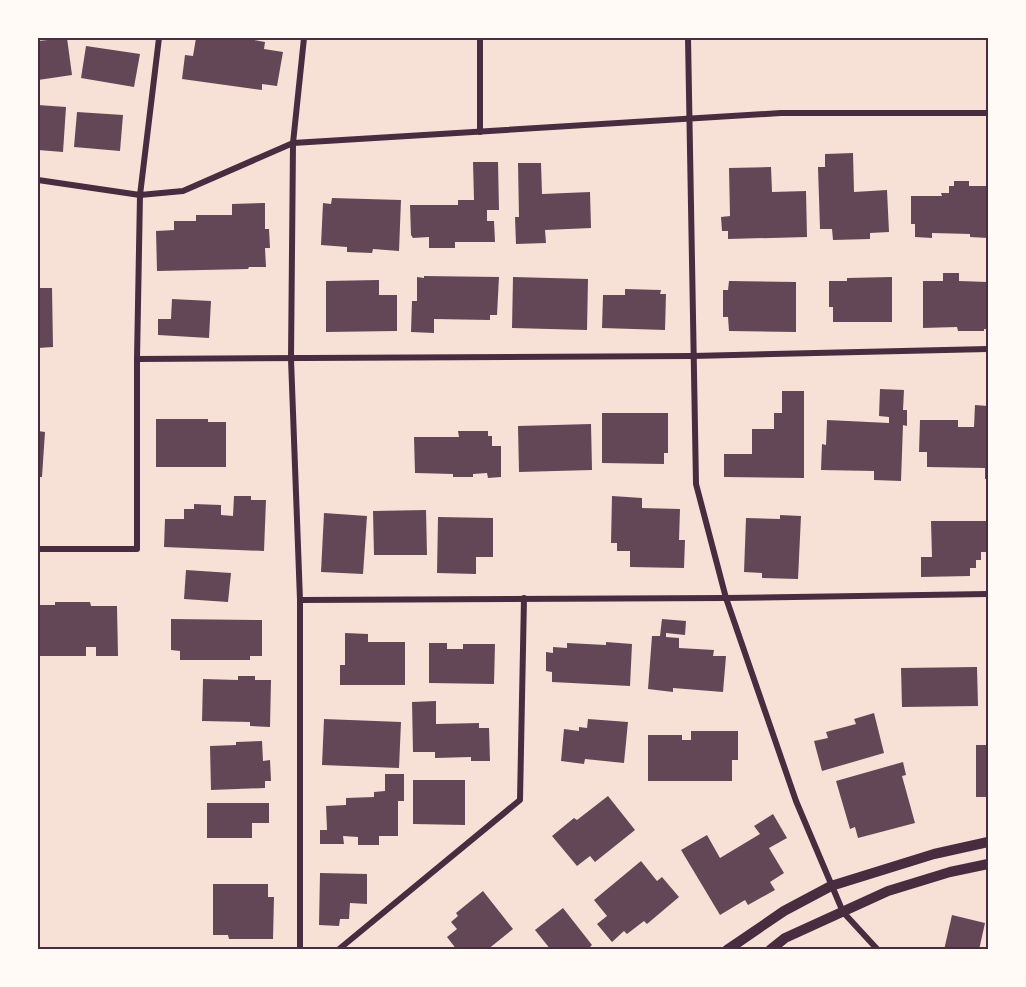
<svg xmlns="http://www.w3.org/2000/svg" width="1026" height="987" viewBox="0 0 1026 987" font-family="'Roboto Condensed',sans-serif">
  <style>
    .building { fill: #644757 }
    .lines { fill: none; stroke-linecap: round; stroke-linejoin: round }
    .minor { stroke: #4a2c40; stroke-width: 6 }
    .tertiary { stroke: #4a2c40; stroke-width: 10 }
    .neatline { fill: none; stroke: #4a2c40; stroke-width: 2 }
  </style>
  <rect width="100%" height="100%" fill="#f7e1d7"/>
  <g class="building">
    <path d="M67,38L72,75L38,80V41Z"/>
    <path d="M196,38H243L265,42L264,49L283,52L277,86L262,84V90L182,79L185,55L193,56Z"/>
    <path d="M86,46L140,54L134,87L81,78Z"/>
    <path d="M38,105L66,107L63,152L38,150Z"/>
    <path d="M77,112L123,115L120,151L74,147Z"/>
    <path d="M853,153L854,192L887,190L889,232L870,233V239L833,240L832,229H820L818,167H825V154Z"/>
    <path d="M473,162H498L499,210H487V221H494L495,242H455V248H429V237L413,238L411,235L410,205H458V200H474Z"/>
    <path d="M518,163H541L542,194L590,192L591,228L545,230L546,243L516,244L515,217H519Z"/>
    <path d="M771,167L772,192L806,191L807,237L728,239V231H722L721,217L730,216L729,168Z"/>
    <path d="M954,181H969V186H988V238L970,237V234L932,233V238L915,237V224H911V196H942L941,193H949V186H954Z"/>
    <path d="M332,198L401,200L399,251L373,249L372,253L347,252V247L321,245L323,203L331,204Z"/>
    <path d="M265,203V229H269L270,248H265L266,267H249L248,269L157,271L156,231L174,230V221H196V215H232V204Z"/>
    <path d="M943,273H959V281L988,282V329H984V331H958L957,327L923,328V281H943Z"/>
    <path d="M424,276L499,277L497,315H490V320L434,319V333L411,332L412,301H417V277L424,278Z"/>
    <path d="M513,277L588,279L587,330L512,328Z"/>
    <path d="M892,277V322H833V307H829V281H847V278Z"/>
    <path d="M379,280V295H397V331L326,332V281Z"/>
    <path d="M729,281L796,282V332L729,331L728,317H723V290H728Z"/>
    <path d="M38,288H52L53,347L38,348Z"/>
    <path d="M625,289L661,290L660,294H666L665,330L602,328L603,295H625Z"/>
    <path d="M172,299L211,301L209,338L158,335V319H171Z"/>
    <path d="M880,389L904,390L903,410H907V426L903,425L901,481L874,480V471L821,470L822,444L826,445L827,420L889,423V417L879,416Z"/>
    <path d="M782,391H804V478L724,477V454H752V429H774V413H782Z"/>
    <path d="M975,405L988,406V479H985V468L927,467V452H919L920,420H958V427H974Z"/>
    <path d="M602,413H668V453H664V464L602,463Z"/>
    <path d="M156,419H208V422H226V467H156Z"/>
    <path d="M591,424L592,470L519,472L518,426Z"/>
    <path d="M38,431L45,432L42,477H38Z"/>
    <path d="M458,431H488V436H492V446H501V477L488,478L487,473L473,474V477H453V474L415,473L414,437H459Z"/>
    <path d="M234,496H251V500H266L264,551L164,547L165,519H184V509H194V504L221,505V515L233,516Z"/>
    <path d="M612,496L642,498V508L680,509L679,540H685L684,568L630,567V551H617V543H611Z"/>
    <path d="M426,510L427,555H374L373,511Z"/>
    <path d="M324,513L367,516L363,574L321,572Z"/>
    <path d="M780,515L801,516L798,579L762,578V573L744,572L746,518L780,519Z"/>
    <path d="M438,517L493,518V557H476V574L437,573Z"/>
    <path d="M931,521H988V552H981V560H976V568H970V576L921,577V557H932Z"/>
    <path d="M186,570L231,573L228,602L184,599Z"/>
    <path d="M55,602H90L91,606H117L118,656H96V647H86V656H40L38,605H55Z"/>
    <path d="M171,619L262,620V656H250V660H180V651L171,650Z"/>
    <path d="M662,619L686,621L685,635L666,633V637L679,638V648L714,650L713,656H726L723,692L673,688V692L648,689L652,636H660Z"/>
    <path d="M345,633L368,634V642H405V685H340V665H345Z"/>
    <path d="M606,642L632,644L630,686L552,682V672L546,671V652L553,653V647L567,648V643L606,645Z"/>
    <path d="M429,643H447V649H463V644H495L494,684L429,683Z"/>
    <path d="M977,667L978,706L902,707L901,668Z"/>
    <path d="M238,676H255V680H271L270,727L250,726V722L202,721L203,679L238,680Z"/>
    <path d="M436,701V724L479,723V728H489L490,761H471V757L435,758V752H413L412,702Z"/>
    <path d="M874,713L884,753L822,771L814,741L828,738L826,732L856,724L854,719Z"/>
    <path d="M324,719L401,722L399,768L322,765Z"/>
    <path d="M588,719L628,722L624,763L585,759L584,764L561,761L564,729L579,731V727L587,728Z"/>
    <path d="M691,731H738V760H732V781H648V735H682V740H691Z"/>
    <path d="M262,741L263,761L270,760L271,781H265V788L211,790L210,746L236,745V742Z"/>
    <rect x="976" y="745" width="12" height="52"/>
    <path d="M903,762L906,775L902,776L915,823L858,838L855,827L850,829L836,781Z"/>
    <path d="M385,774H404V801H398V836H379V845H358V837L343,836L344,844H320V830H327L326,806L346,805V798L374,797V792L385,791Z"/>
    <path d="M413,780H465V825L413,824Z"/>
    <path d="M608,796L635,830L595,862L590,856L577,866L552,836L574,818L577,820Z"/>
    <path d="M207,803H269V823H252V838H207Z"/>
    <path d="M773,814L787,838L769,848L784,873L770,882L775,890L748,905L745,900L720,915L681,850L707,835L720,858L760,834L754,826Z"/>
    <path d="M641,861L657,881L662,877L679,897L647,924L644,921L627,934L624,931L612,942L597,924L607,916L594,900Z"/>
    <path d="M320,873L367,874V904L350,903L349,919H340L339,926L319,925Z"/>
    <path d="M213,884H268V897H274L273,939H229L228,935H213Z"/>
    <path d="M483,891L513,929L487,950H457L447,937L457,929L451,922L458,916L456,913Z"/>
    <path d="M563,908L592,945L587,950H551L535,930Z"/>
    <path d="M952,915L985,923L979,950H944Z"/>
  </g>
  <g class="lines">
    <g class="minor">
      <path d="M480,38V132"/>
      <path d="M688,38L696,484L726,598L796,801L843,912L878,950"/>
      <path d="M38,180L140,195L183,191L293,143L781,113H988"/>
      <path d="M137,359L693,356L988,349"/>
      <path d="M38,549H137V359L140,195L159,38"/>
      <path d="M300,600L726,598L988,594"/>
      <path d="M300,950V600L291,359L293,143L304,38"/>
      <path d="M338,950L520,800L524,598"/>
    </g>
    <g class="tertiary">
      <path d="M727,950L784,911L831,886L934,854L988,842"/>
      <path d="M770,950L785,938L888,891L950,872L988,864"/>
    </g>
  </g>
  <rect width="1026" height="987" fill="none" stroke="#fffaf5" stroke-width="78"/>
  <rect x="39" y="39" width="948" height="909" class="neatline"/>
</svg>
